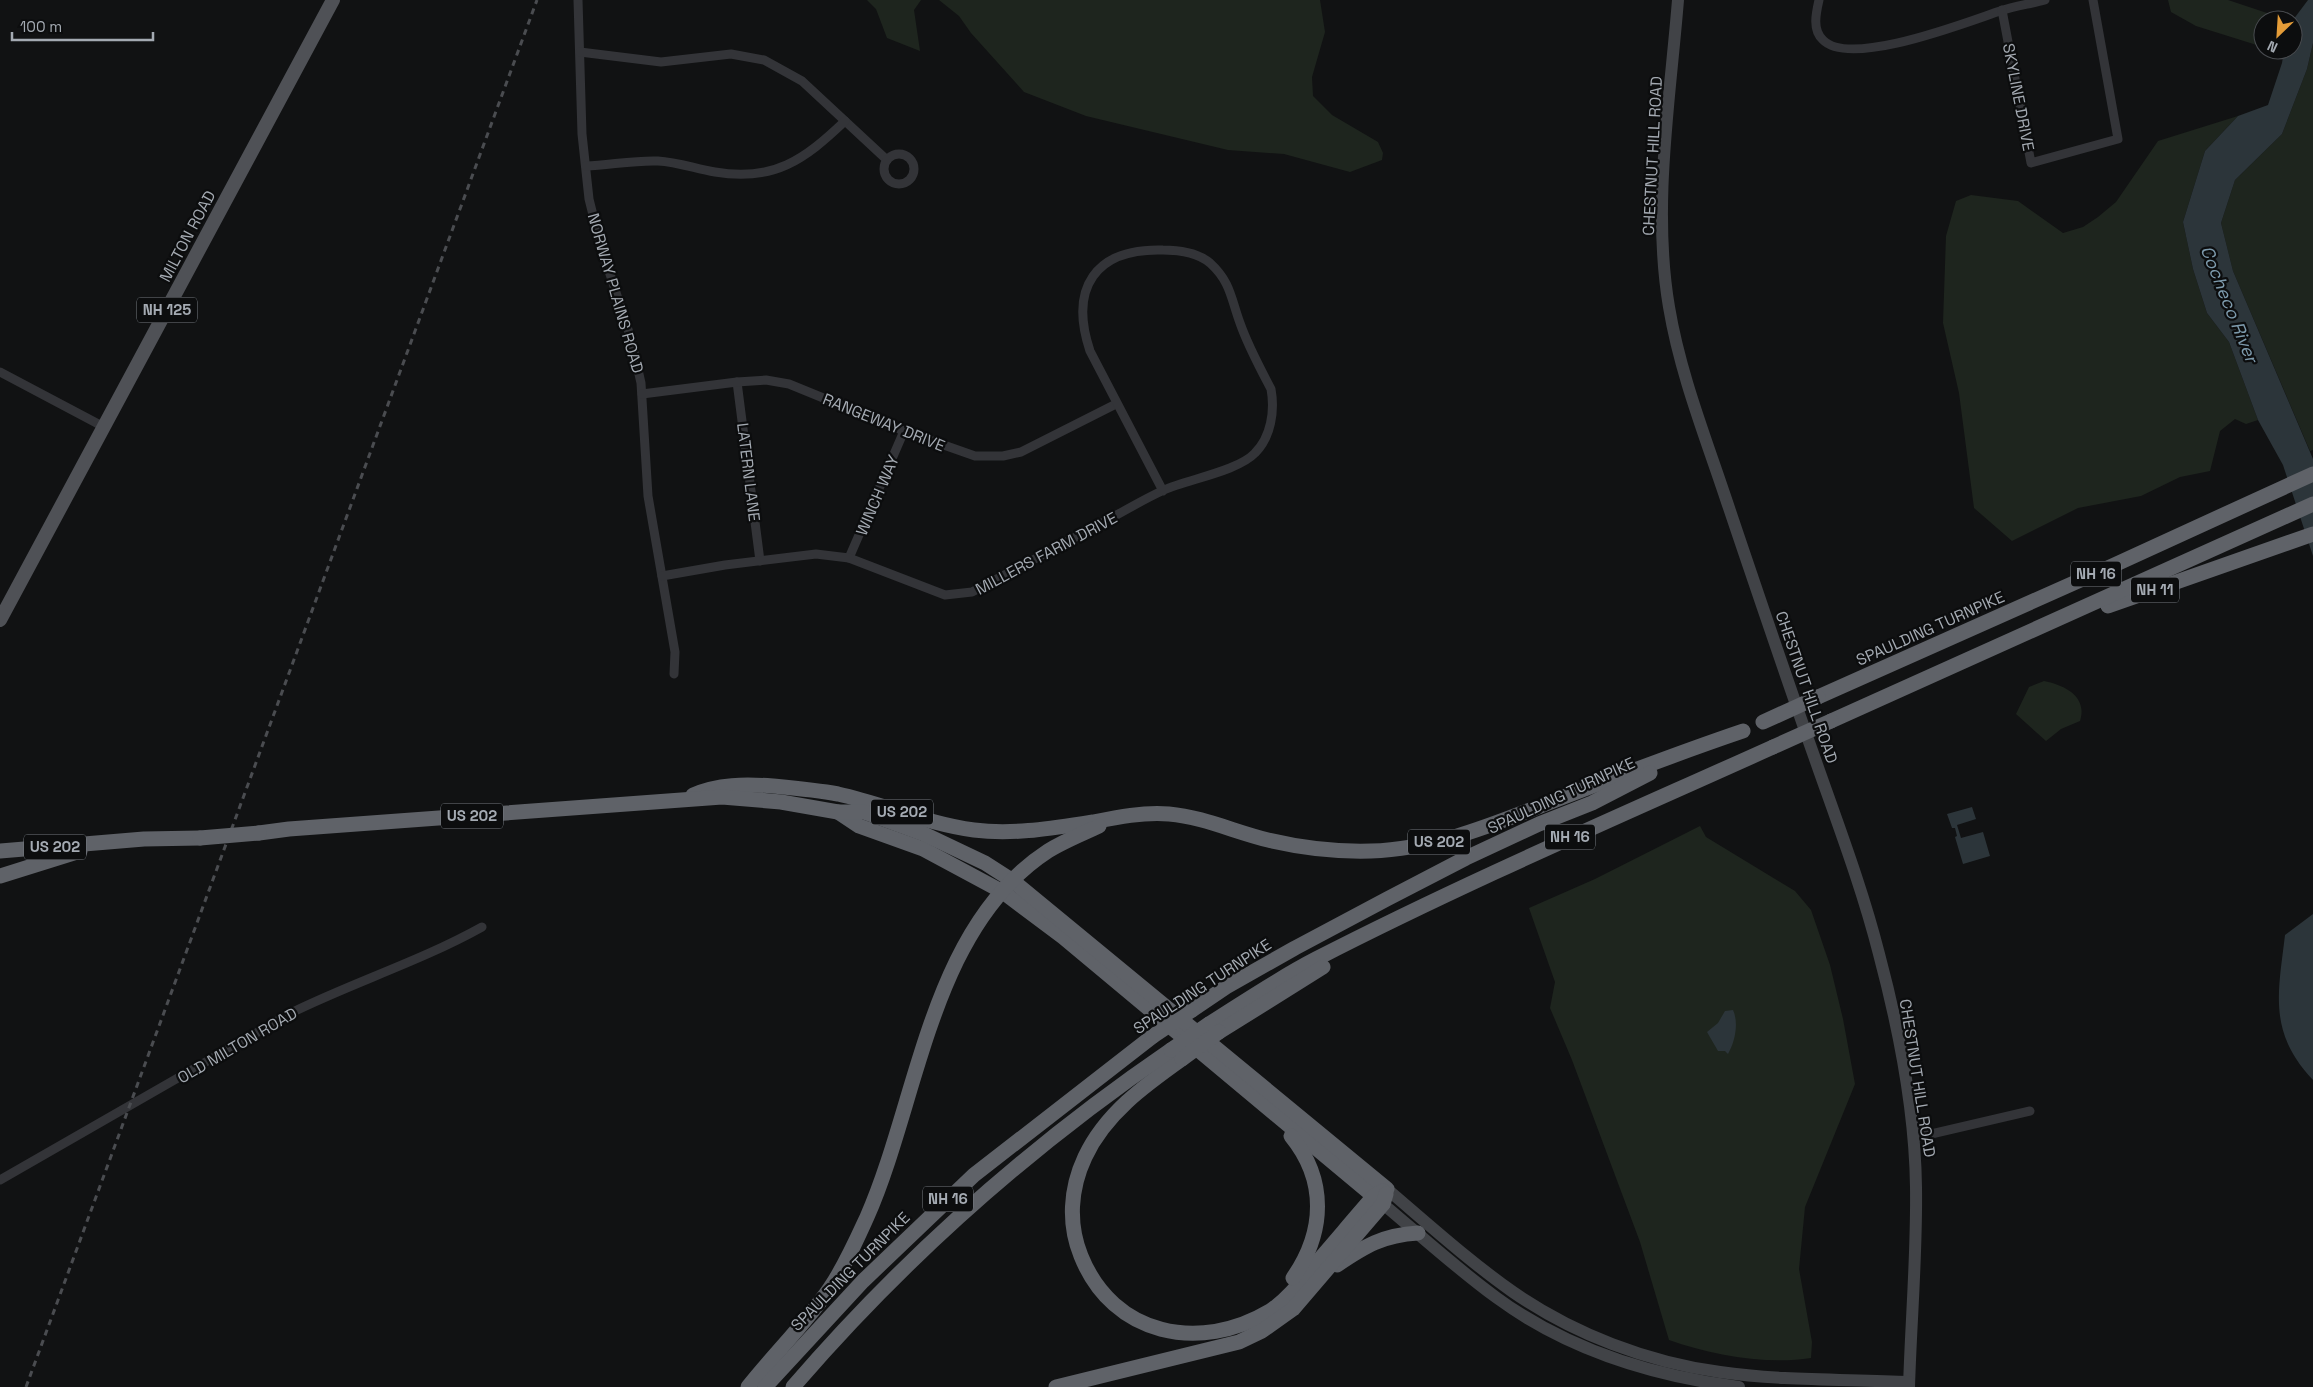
<svg xmlns="http://www.w3.org/2000/svg" width="2313" height="1387" viewBox="0 0 2313 1387" font-family="'Space Grotesk',sans-serif">
  <style>
    .green { fill: #1e251e }
    .water { fill: #2c353a }
    .lines { fill: none; stroke-linecap: round; stroke-linejoin: round }
    .street { stroke: #333438; stroke-width: 9 }
    .secondary { stroke: #414347; stroke-width: 12 }
    .primary { stroke: #4f5156; stroke-width: 14 }
    .highway { stroke: #5f6268; stroke-width: 15 }
    .rail { stroke: #4a4c50; stroke-width: 3; stroke-dasharray: 6 5; stroke-linecap: butt }
    .highway-bridge { stroke: #5f6268; stroke-width: 15 }
    .labels { text-anchor: middle; stroke-width: 4.5; stroke-linejoin: round; paint-order: stroke }
    .shield { fill: #0c0d0e; stroke: #767b81; stroke-width: 1 }
    .shield-label { font-size: 15px; font-weight: bold; fill: #a4aab2 }
    .street-label { font-size: 16px; fill: #a4aab2; stroke: #0c0d0e }
    .water-label { font-size: 18px; font-style: italic; fill: #7d9aac; stroke: #0c0d0e }
  </style>
  <rect width="100%" height="100%" fill="#111213"/>
  <g class="green">
    <path d="M867,0H921L914,10L920,51L887,38L876,9Z"/>
    <path d="M939,0H1320L1325,32L1312,77L1313,96L1332,115L1378,142L1383,153L1382,160L1350,172L1284,154L1228,150L1086,116L1024,92L971,33L959,16Z"/>
    <path d="M2168,0H2228L2288,20H2263V47L2196,26L2171,12Z"/>
    <path d="M2313,43V450L2310,451L2233,271L2221,223L2235,180L2282,134L2307,69Z"/>
    <path d="M2238,116L2205,151L2183,222L2193,269L2207,313L2229,342L2258,420L2246,424L2235,419L2220,431L2210,471L2180,477L2141,496L2078,508L2012,541L1974,508L1959,393L1943,323L1946,236L1956,201L1971,195L2018,201L2063,233L2083,227L2098,217L2116,202L2158,141Z"/>
    <path d="M2044,681C2064,685 2088,696 2080,721L2061,729L2046,741L2016,714L2029,687Z"/>
    <path d="M1700,826L1706,837L1795,891L1811,910L1830,965L1843,1019L1855,1084L1805,1207L1799,1269L1812,1342L1811,1358C1766,1365 1711,1355 1669,1340L1640,1242L1572,1060L1550,1008L1555,982L1529,908L1595,879Z"/>
  </g>
  <g class="water">
    <path d="M2308,0H2313V43L2307,69L2282,134L2235,180L2221,223L2233,271L2313,459V556L2283,465L2258,420L2229,342L2207,313L2193,269L2183,222L2205,151L2238,116L2268,105L2282,63L2284,50H2293V20Z"/>
    <path d="M1972,807L1976,819L1957,825L1961,838L1983,832L1990,856L1963,864L1955,837L1957,836L1955,828H1952L1947,814Z"/>
    <path d="M2313,914V1080C2268,1032 2278,994 2285,935Z"/>
    <path d="M1733,1010C1739,1023 1735,1042 1728,1054L1725,1051H1718L1707,1032L1718,1023L1725,1011Z"/>
  </g>
  <g class="lines">
    <g class="street">
      <path d="M578,0L582,134L589,199L600,243L631,339L641,383L648,496L675,652L674,674"/>
      <path d="M1819,0C1816,13 1812,30 1823,40C1850,68 1967,22 2000,11C2015,6 2030,4 2045,0"/>
      <path d="M2002,10L2031,163L2118,139L2093,0"/>
      <path d="M580,52L661,62L731,54L764,60L802,81L887,160"/>
      <circle cx="899" cy="169" r="15"/>
      <path d="M586,166C610,165 635,160 658,161C678,162 696,169 715,172C774,182 804,160 845,121"/>
      <path d="M0,372L104,427"/>
      <path d="M737,382L760,561"/>
      <path d="M642,394L737,382L766,380L789,384L904,431L975,456H1003L1021,452L1116,404"/>
      <path d="M849,558L904,431"/>
      <path d="M662,576L725,565L816,554L849,558L945,595L972,592C1015,570 1057,547 1100,524C1121,513 1142,500 1164,490C1189,479 1238,471 1255,453C1271,437 1275,411 1271,389C1260,368 1248,346 1240,323C1231,299 1231,282 1210,263C1198,253 1178,250 1163,250C1095,248 1069,288 1090,351L1163,491"/>
      <path d="M1914,1138L2030,1111"/>
      <path d="M0,1180L291,1013C354,982 421,961 482,927"/>
    </g>
    <g class="secondary">
      <path d="M1678,0C1670,100 1652,207 1669,307C1680,373 1705,436 1726,499C1755,585 1784,671 1814,756C1837,822 1862,887 1879,954C1899,1029 1915,1109 1916,1187C1917,1254 1911,1320 1909,1387"/>
      <path d="M1387,1189C1428,1224 1469,1261 1513,1292C1574,1334 1647,1362 1720,1372C1782,1381 1847,1379 1909,1382"/>
      <path d="M1383,1204C1420,1235 1457,1269 1497,1298C1568,1350 1653,1376 1739,1387"/>
    </g>
    <path class="primary" d="M0,620L333,0"/>
    <g class="highway">
      <path d="M2108,606L2313,534"/>
      <path d="M1818,697L2112,566L2313,474"/>
      <path d="M1831,721L2313,504"/>
      <path d="M693,795C718,784 745,784 773,786C794,788 816,790 838,794C884,804 927,824 974,830C1014,835 1053,828 1093,822C1118,817 1143,812 1169,814C1203,817 1235,832 1268,840C1302,848 1337,852 1371,851C1441,849 1505,819 1569,795C1626,773 1684,751 1743,731"/>
      <path d="M838,812L859,826L923,849L1003,892L1063,937L1383,1204"/>
      <path d="M259,833L289,829L722,797L781,802L838,812H864L924,834L985,863L1013,881L1387,1189"/>
      <path d="M0,851L144,839L200,838"/>
      <path d="M0,876L80,851"/>
      <path d="M1192,1010L1226,987L1295,948L1387,899L1466,858L1539,824L1592,803L1650,773"/>
      <path d="M1209,1024C1244,1002 1279,978 1316,959C1466,882 1620,816 1773,747"/>
      <path d="M1219,1032L1323,967"/>
      <path d="M1182,1059C1144,1086 1105,1114 1085,1157C1070,1189 1068,1224 1081,1256C1113,1336 1200,1353 1270,1311C1287,1300 1300,1283 1312,1268C1333,1244 1353,1220 1374,1196L1383,1191"/>
      <path d="M1291,1136C1327,1180 1325,1232 1293,1278"/>
      <path d="M1337,1265C1365,1246 1383,1235 1418,1233"/>
      <path d="M748,1387C775,1353 806,1323 830,1288C845,1266 856,1241 867,1217C919,1099 930,928 1048,851C1064,841 1082,834 1099,826"/>
      <path d="M765,1387L863,1281L974,1175L1153,1036"/>
      <path d="M793,1387C903,1259 1032,1145 1171,1050"/>
      <path d="M1056,1387L1239,1342L1262,1331L1293,1309L1383,1204L1386,1194"/>
    </g>
    <path class="rail" d="M26,1387L537,0"/>
    <g class="highway-bridge">
      <path d="M1763,722L1818,697"/>
      <path d="M1773,747L1831,721"/>
      <path d="M200,838L259,833"/>
      <path d="M1153,1036L1192,1010"/>
      <path d="M1171,1050L1209,1024"/>
      <path d="M1182,1059L1219,1032"/>
    </g>
  </g>
  <g class="labels">
    <g class="shield">
      <rect x="137" y="297.5" width="60" height="25" rx="4"/>
      <rect x="2071" y="561.5" width="50" height="25" rx="4"/>
      <rect x="2131" y="577.5" width="48" height="25" rx="4"/>
      <rect x="871" y="799.5" width="62" height="25" rx="4"/>
      <rect x="441" y="803.5" width="62" height="25" rx="4"/>
      <rect x="1545" y="824.5" width="50" height="25" rx="4"/>
      <rect x="1408" y="829.5" width="62" height="25" rx="4"/>
      <rect x="24" y="834.5" width="62" height="25" rx="4"/>
      <rect x="923" y="1186.5" width="50" height="25" rx="4"/>
    </g>
    <g class="shield-label">
      <text x="167" y="315">NH 125</text>
      <text x="2096" y="579">NH 16</text>
      <text x="2155" y="595">NH 11</text>
      <text x="902" y="817">US 202</text>
      <text x="472" y="821">US 202</text>
      <text x="1570" y="842">NH 16</text>
      <text x="1439" y="847">US 202</text>
      <text x="55" y="852">US 202</text>
      <text x="948" y="1204">NH 16</text>
    </g>
    <g class="street-label">
      <text transform="translate(2019 97) rotate(79)" y="6">SKYLINE DRIVE</text>
      <text transform="translate(1652 156) rotate(-87)" y="6">CHESTNUT HILL ROAD</text>
      <text transform="translate(187 236) rotate(-62)" y="6">MILTON ROAD</text>
      <text transform="translate(616 293) rotate(74)" y="6">NORWAY PLAINS ROAD</text>
      <text transform="translate(884 422) rotate(22)" y="6">RANGEWAY DRIVE</text>
      <text transform="translate(749 472) rotate(83)" y="6">LATERN LANE</text>
      <text transform="translate(877 495) rotate(-67)" y="6">WINCH WAY</text>
      <text transform="translate(1046 553) rotate(-28)" y="6">MILLERS FARM DRIVE</text>
      <text transform="translate(1930 628) rotate(-24)" y="6">SPAULDING TURNPIKE</text>
      <text transform="translate(1807 687) rotate(71)" y="6">CHESTNUT HILL ROAD</text>
      <text transform="translate(1561 795) rotate(-25)" y="6">SPAULDING TURNPIKE</text>
      <text transform="translate(1202 986) rotate(-33)" y="6">SPAULDING TURNPIKE</text>
      <text transform="translate(237 1045) rotate(-30)" y="6">OLD MILTON ROAD</text>
      <text transform="translate(1918 1078) rotate(81)" y="6">CHESTNUT HILL ROAD</text>
      <text transform="translate(850 1271) rotate(-45)" y="6">SPAULDING TURNPIKE</text>
    </g>
    <g class="water-label">
      <text transform="translate(2229 304) rotate(68)" y="6">Cocheco River</text>
    </g>
  </g>
  <g transform="translate(2278 35) rotate(205)"><circle r="24" fill="#0c0d0e" stroke="#494c50"/>
  <path d="M0-4L9 19L0 12L-9 19Z" fill="#e49c38"/>
  <text y="-8" font-size="14" font-weight="bold" text-anchor="middle" fill="#a4aab2">N</text>
  </g>
  <path d="M12 32v8h141v-8" fill="none" stroke="#a4aab2" stroke-width="2.5"/>
  <text x="20" y="32" font-size="15" fill="#a4aab2" stroke="#0c0d0e" stroke-width="4" paint-order="stroke">100 m</text>
</svg>
